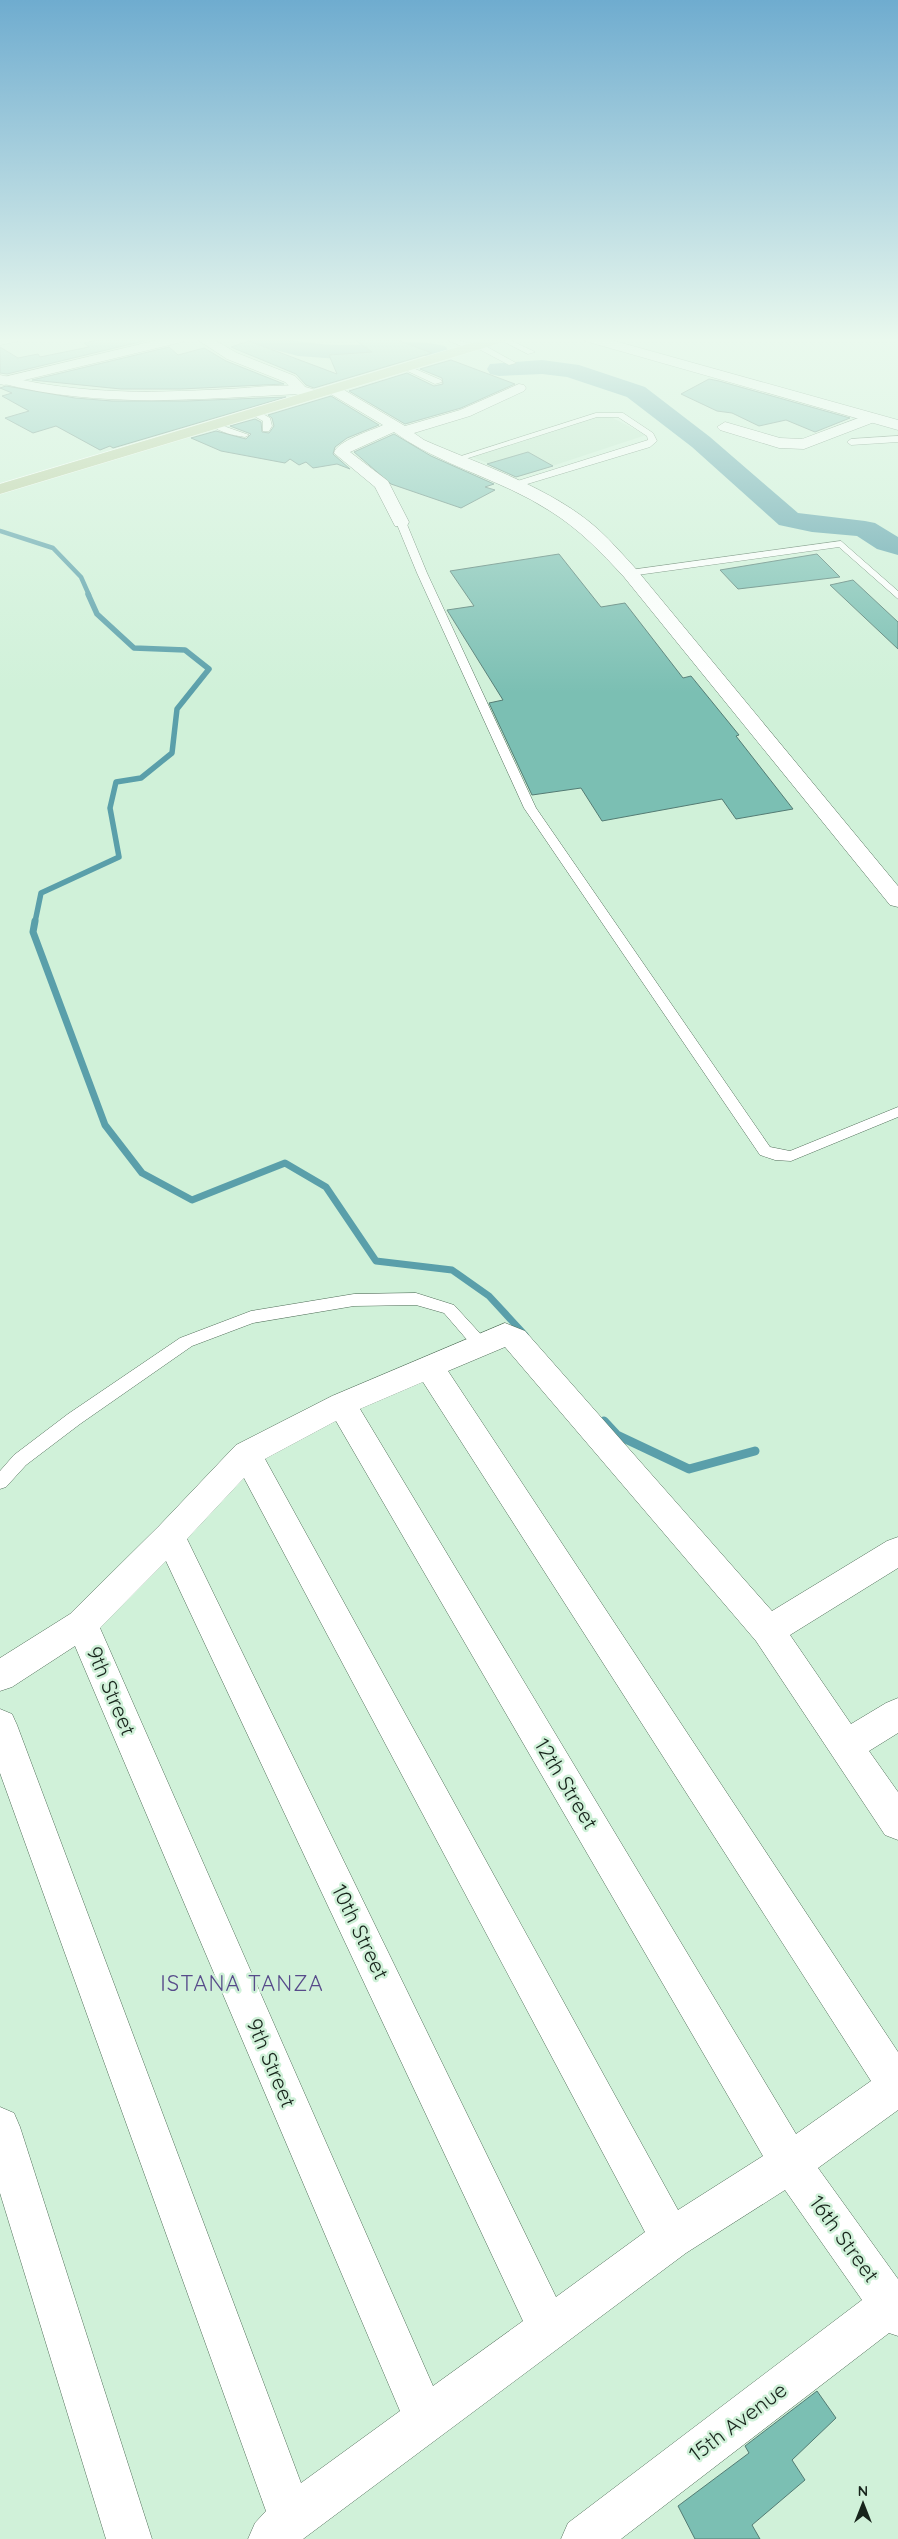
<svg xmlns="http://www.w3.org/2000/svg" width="898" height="2539" viewBox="0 0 898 2539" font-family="Quicksand,sans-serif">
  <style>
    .built { fill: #bfe6ca }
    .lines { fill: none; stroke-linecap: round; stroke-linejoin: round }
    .stream-far3 { stroke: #5a9faa; stroke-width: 4.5 }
    .stream-far2 { stroke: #5a9faa; stroke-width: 5.5 }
    .stream-far1 { stroke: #5a9faa; stroke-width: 7 }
    .stream { stroke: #5a9faa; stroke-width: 9 }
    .river { fill: #5a9faa; fill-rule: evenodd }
    .building { fill: #7bbfb3; stroke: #547c74 }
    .service-casing { stroke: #526f5a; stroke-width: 1 }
    .minor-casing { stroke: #526f5a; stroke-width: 1 }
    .tertiary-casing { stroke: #526f5a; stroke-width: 1 }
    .primary-casing { stroke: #fff; stroke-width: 1 }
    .service { fill: #fff; fill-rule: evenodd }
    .minor { fill: #fff; fill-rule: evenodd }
    .tertiary { fill: #fff; fill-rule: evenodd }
    .primary { fill: #b8ca9b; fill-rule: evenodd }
    .labels { text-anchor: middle; stroke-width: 5; stroke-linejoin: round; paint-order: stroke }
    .near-street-label { font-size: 21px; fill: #18251c; stroke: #d0f1d9 }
    .near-neighbourhood-label { font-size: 22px; letter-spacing: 1px; fill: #574b8a; stroke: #d0f1d9 }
  </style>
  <rect width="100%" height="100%" fill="#d0f1d9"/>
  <path class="built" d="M605,414L646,435L522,476L469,456Z"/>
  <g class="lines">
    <path class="stream-far3" d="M0,531L53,548L81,577L89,595"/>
    <path class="stream-far2" d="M35,922L41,893L119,857L110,808L116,782L141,778L172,753L177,709L209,669L185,650L134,648L97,614L88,594"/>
    <path class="stream-far1" d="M35,921L33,932L105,1125L142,1173L192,1200L285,1163L326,1187L376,1261L452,1270L489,1296L525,1335"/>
    <path class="stream" d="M604,1421L617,1435L689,1469L755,1451"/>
    <g class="river">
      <path d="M245,338C276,335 306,344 337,345C374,346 409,337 445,346L449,351L445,356L437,358L418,355L339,359L298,356L249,343Z"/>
      <path d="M542,360L579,365L645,387L710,437L798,513L865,521L875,523L898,537V555L877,549L857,536L812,532L779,525L692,447L627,397L567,377L542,374L499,376L490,374L487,369L490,364Z"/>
    </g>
  </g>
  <g class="building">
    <path d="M107,338L152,339L7,374L0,373V347L18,358L38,354L40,357L89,347L84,343Z"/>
    <path d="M352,338H392L432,353L314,388L306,385L296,374L231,347L249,341L337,374L329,355L372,352Z"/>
    <path d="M169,347L178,355L204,348L226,361L284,384L181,389H121L32,380Z"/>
    <path d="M451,360L515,384L461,408L405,424L349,391L407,373L434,386L443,384L442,378L420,369Z"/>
    <path d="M709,379L719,381L850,418L815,432L786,420L759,426L732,413L717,411L681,394Z"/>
    <path d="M6,386L75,398L112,401H186L286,397L113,448L110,446L100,450L56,426L33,433L5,418L29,411L2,396L12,393L0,388Z"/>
    <path d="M331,396L379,425L347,438L335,447L333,454L350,469L337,464L313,468L306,462L299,465L290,459L285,463L221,451L191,438L216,431L246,439L251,434L230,426L255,419L261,422L262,432L269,433L274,426L272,418L268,415Z"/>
    <path d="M394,434L431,456L494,484L485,487L495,490L461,508L391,484L354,452Z"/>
    <path d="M528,452L553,466L516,477L487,464Z"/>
    <path d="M559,554L601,607L625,603L683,678L691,676L739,735L736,736L793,809L736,819L722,799L602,821L581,788L532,795L489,703L503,700L447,610L474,606L450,571Z"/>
    <path d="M817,554L840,577L738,589L720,570Z"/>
    <path d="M853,580L898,622V649L830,585Z"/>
    <path d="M817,2391L836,2418L792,2460L805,2480L752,2525L760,2539H695L678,2506L749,2453L745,2446Z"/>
  </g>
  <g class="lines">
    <g class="service-casing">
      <g id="service">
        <path d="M443,338H453L473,345L480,343L516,363L509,365L475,347L468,349Z"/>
        <path d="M497,338H506L535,352L528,354Z"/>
        <path d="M406,365L441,380L442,382L435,384L403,369V365Z"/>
        <path d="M252,411H258L270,418L272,426L269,431H263V421L252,415Z"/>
        <path d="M596,413H623L653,433L657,441L650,447L514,488L511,487V483L648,440L647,436L618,417H597L459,461L452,459Z"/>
        <path d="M215,423L249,435L245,437C233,435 221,433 211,425Z"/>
        <path d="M898,436V442L851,445L847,442L851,439Z"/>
        <path d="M398,520L406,522L427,573L536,808L770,1147L790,1151L898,1107V1117L791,1161L775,1160L760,1155L524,808L417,573L396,522Z"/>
        <path d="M841,541L898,591V599L839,547L630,576L625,573L630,570Z"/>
        <path d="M416,1293L454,1305L487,1341L489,1345L487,1349L481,1351L475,1349L444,1313L416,1305L354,1306L253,1323L192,1346L80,1424L26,1465L6,1487L0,1489V1471L14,1455L68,1414L180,1338L251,1311L354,1294Z"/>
      </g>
    </g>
    <g class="minor-casing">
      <g id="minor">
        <path d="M0,338H21L19,341L0,345Z"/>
        <path d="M166,338H189L182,342L4,385L0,384V378Z"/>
        <path d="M195,338H211L237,353L295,376L308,390L306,393H296L285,382L227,359Z"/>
        <path d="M519,384L524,385L526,388L524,391L470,416L414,433L424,440C481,465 553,488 599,530C612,542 624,556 636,569L898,886V907L890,905L624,577C601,552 579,529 550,511C501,479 441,466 394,432L350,452L388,481L409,522L407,526H395L375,487L334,453C338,440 371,431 383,425L329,393L327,390L329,387H339L405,426L460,410Z"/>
        <path d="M872,413L880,418L877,421L804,449L779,448L720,430L717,427L725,422L780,438L802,439Z"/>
        <path d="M505,1323L525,1331L772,1611L887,1541L898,1537V1568L790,1635L851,1724L886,1703L898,1698V1733L869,1751L898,1792V1840L885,1835L756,1641L505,1347L448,1371L898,2052V2110L818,2168L898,2279V2336L889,2333L621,2539H561L568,2523L862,2300L785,2190L686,2253L303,2539H248L255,2523L266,2511L0,1773V1709L12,1714L17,1725L301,2483L400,2411L75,1646L12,1687L0,1691V1658L70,1614L159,1526L236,1445L332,1396ZM423,1382L871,2081L796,2134L360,1409ZM336,1421L763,2156L678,2210L265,1459ZM244,1478L645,2232L556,2297L187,1539ZM166,1561L523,2321L433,2386L100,1628Z"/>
        <path d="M0,2107L14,2113L20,2127L152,2539H106L0,2193Z"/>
      </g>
    </g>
    <g class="tertiary-casing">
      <g id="tertiary">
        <path d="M583,338H604L898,420V430L585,341Z"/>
        <path d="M0,375C84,396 158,393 244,388C261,387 311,380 321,395L314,399L299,394C197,399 101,409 0,383Z"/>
      </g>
    </g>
    <g class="primary-casing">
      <path id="primary" d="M488,338H509L507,341L0,494V484Z"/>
    </g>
    <use href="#service" class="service"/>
    <use href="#minor" class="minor"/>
    <use href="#tertiary" class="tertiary"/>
    <use href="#primary" class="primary"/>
  </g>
  <linearGradient id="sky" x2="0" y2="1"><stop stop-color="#6faccf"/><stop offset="0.49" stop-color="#eaf9ee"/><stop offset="1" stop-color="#eaf9ee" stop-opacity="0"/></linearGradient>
  <rect width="898" height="693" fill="url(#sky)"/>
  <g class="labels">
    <g class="near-street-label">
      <text transform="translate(111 1691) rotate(67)" y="7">9th Street</text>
      <text transform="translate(566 1784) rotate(59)" y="7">12th Street</text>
      <text transform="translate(360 1932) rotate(64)" y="7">10th Street</text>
      <text transform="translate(271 2063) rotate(67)" y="7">9th Street</text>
      <text transform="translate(844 2239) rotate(54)" y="7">16th Street</text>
      <text transform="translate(738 2422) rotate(-37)" y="7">15th Avenue</text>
    </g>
    <g class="near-neighbourhood-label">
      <text x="242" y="1991">ISTANA TANZA</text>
    </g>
  </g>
  <g transform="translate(863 2504)" stroke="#d0f1d9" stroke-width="4" paint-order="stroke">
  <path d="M0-4L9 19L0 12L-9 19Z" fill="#18251c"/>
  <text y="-8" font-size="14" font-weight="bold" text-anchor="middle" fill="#18251c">N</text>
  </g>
</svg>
